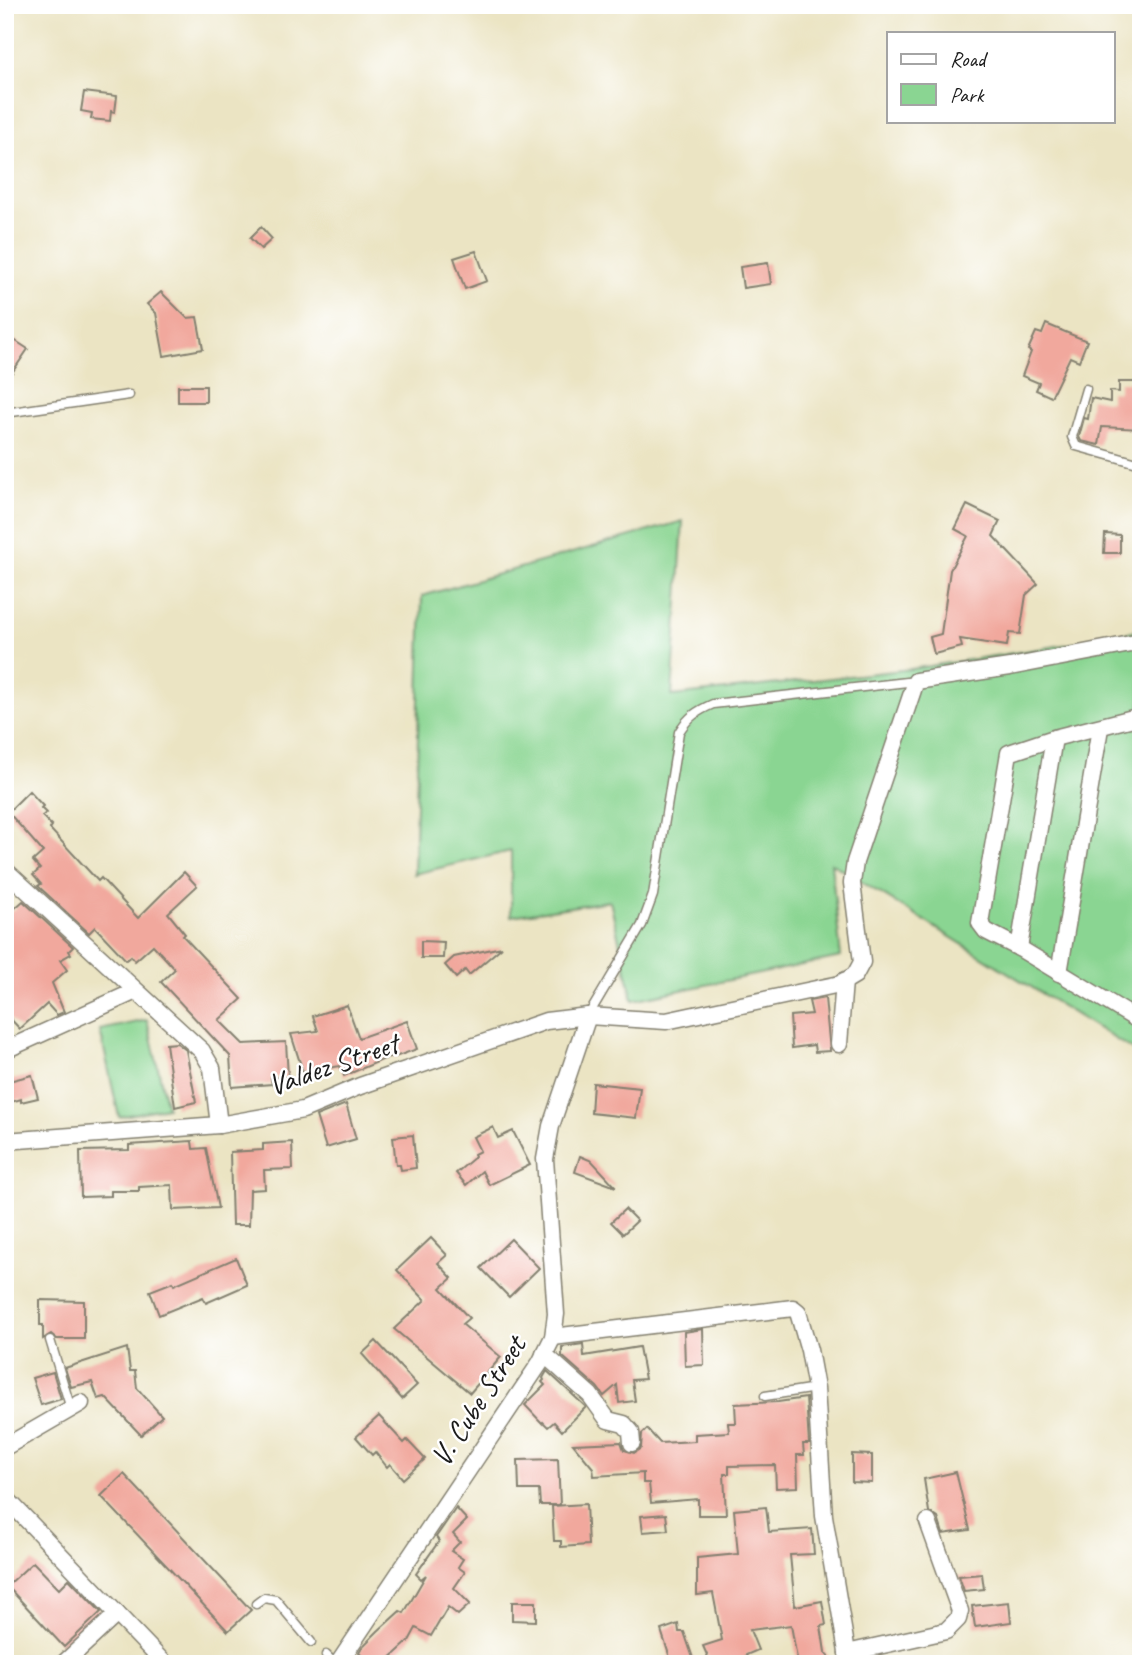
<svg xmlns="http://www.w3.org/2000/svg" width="1146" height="1669" viewBox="0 0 1146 1669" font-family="Caveat,sans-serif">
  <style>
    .green { fill: #8ad592; stroke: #537857; stroke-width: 2 }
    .building { fill: #f1a89d }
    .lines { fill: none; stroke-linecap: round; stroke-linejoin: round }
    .lane-casing { stroke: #848070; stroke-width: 11 }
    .street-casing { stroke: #848070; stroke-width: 19 }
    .lane { stroke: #fff; stroke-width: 8 }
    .street { stroke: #fff; stroke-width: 16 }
    .labels { text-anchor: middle; stroke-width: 5; stroke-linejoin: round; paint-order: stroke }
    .street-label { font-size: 30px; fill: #1c1c1c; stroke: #fff }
  </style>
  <rect width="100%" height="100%" fill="#fff"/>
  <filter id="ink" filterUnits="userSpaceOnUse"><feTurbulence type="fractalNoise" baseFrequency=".0143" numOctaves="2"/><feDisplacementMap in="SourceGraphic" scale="14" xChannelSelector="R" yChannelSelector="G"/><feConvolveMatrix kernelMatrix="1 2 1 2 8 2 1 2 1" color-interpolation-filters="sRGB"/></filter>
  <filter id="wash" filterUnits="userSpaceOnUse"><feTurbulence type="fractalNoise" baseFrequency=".00686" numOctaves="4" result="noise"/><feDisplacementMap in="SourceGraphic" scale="28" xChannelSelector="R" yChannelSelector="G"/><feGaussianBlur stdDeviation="1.57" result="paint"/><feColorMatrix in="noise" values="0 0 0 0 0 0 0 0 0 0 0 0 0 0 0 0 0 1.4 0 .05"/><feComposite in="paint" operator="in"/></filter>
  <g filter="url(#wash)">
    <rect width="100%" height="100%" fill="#ebe4c3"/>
    <g class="green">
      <path d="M683,521L672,696L911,669L1115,637L1141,628V1055L831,863L841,957L633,1000L610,901L511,916V851L414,874L422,596Z"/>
      <path d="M147,1020L167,1107L119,1117L100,1030Z"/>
    </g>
    <g id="blocks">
      <g class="building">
        <path d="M84,92L117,96L115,112L111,111L110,121L91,119L92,113L81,111Z"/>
        <path d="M261,227L272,239L261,249L250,238Z"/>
        <path d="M476,251L487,281L465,289L454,258Z"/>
        <path d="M768,263L771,284L743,288L740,267Z"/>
        <path d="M161,292L187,318L197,317L203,349L164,356L156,313L147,304Z"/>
        <path d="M1046,324L1087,341L1079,361L1070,357L1051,397L1036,390L1039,383L1022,376L1031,352L1028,350L1036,332L1042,334Z"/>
        <path d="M5,334L28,349L5,383Z"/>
        <path d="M1119,382H1141V429L1102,427L1099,445L1081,441L1079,437L1084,418L1088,419L1091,398L1110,402V391L1119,392Z"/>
        <rect x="178" y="386" width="28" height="16"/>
        <path d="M967,505L1000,521L993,536L1038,584L1026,595L1020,634L1009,633L1007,646L960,639L962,647L934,654L930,637L941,634L950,570L968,536L955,529Z"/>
        <path d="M1105,534L1120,535V553H1104Z"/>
        <path d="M29,791L43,806L41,808L46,813L42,816L52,826L50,829L98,881L101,878L138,918L184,872L197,886L168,913L185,934L183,936L242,999L219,1020L243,1044L286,1042L288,1077L271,1078L272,1084L232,1087L230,1056L161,982L175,969L153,945L135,961L131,956L126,960L95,927L89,933L38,886L41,884L33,875L40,869L33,861L43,852L8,812Z"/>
        <path d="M23,901L73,947L69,951L71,954L60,960L67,970L52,983L64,1012L57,1015L47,1004L20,1029L5,1013V917Z"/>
        <path d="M421,941L444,942L443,958H421Z"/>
        <path d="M502,947L469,975L465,970L456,978L445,965L454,957Z"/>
        <path d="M825,998L830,1051L815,1052L814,1045L792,1048L790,1016L812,1014L809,1001Z"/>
        <path d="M347,1005L359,1038L407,1021L417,1049L395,1057L394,1055L344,1076L340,1066L303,1072L291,1034L318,1031L313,1016Z"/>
        <path d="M177,1043L186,1050L196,1102L175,1107L166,1044Z"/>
        <path d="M32,1075L38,1098L21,1102V1099L5,1104V1082Z"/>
        <path d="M593,1083L640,1088L636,1118L591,1113Z"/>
        <path d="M346,1104L356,1139L326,1148L316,1116Z"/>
        <path d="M493,1127L498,1138L513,1131L530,1165L489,1185L482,1171L466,1185L456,1173L475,1157L474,1154L480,1151L473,1137Z"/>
        <path d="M413,1135L416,1168L401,1170L400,1165H396L393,1137Z"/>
        <path d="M192,1141L193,1149L206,1148L218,1208L173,1210L172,1185L139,1187V1191H111V1196L81,1197L80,1151L129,1150V1145Z"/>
        <path d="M292,1142L293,1169L264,1170L265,1189L250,1190L249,1225H232L230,1152L263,1150V1144Z"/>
        <path d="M580,1156L592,1161L616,1187L575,1172Z"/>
        <path d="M625,1209L637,1221L623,1234L611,1222Z"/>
        <path d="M431,1238L447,1255L438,1263L452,1278L441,1288L469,1318L462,1324L501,1357L470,1393L394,1329L425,1300L397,1270Z"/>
        <path d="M511,1239L539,1268L509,1297L481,1268Z"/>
        <path d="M236,1258L247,1285L206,1303L203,1297L159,1315L150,1291L173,1282L174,1285Z"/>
        <path d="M40,1300L84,1301V1339H57L51,1334L43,1339V1325H40Z"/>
        <path d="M703,1329L704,1365L685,1366L684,1332Z"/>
        <path d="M376,1341L417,1385L402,1399L362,1354Z"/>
        <path d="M583,1344L584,1356L639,1347L645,1379L632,1380L635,1401L619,1403L617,1385L604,1396L597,1387L562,1356V1347Z"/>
        <path d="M127,1348L130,1371H135L137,1388L162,1416L141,1435L105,1397L98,1399L92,1382L71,1387L65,1368Z"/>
        <path d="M547,1371L586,1407L562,1431L554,1422L548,1427L543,1422L542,1423L525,1405L545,1385L542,1382L544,1380L543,1378Z"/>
        <path d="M53,1372L61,1399L41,1405L32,1378Z"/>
        <path d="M806,1398L809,1444H803L804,1455H797L798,1487L776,1488L775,1465L729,1466V1474H724L726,1515H698V1499L651,1503L649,1483H643V1473L594,1476L593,1468L573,1444L621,1442L624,1450L634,1453L641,1448L642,1434L647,1429L660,1443L695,1441V1434L729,1432L728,1423H736L735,1404L778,1402Z"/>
        <path d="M379,1416L404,1443L407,1440L425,1459L403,1479L390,1464L387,1467L375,1452L372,1455L356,1437Z"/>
        <path d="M852,1454L872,1455V1483L852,1482Z"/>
        <path d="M558,1459L560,1505H540L539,1490H519L518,1460Z"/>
        <path d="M956,1472L970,1530L943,1534L938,1518L929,1512L924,1479Z"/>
        <path d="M124,1474L251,1610L228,1631L101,1496Z"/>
        <path d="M586,1504L588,1545L561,1547V1541H554L552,1506Z"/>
        <path d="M766,1507L769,1532L812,1529L814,1554L790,1555L795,1606L822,1601L826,1625L821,1626L825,1652L835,1664H798L791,1625L750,1630L758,1650L746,1655L750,1664H711L703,1646L722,1640L713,1593L697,1595V1558L738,1554L734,1510Z"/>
        <path d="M456,1508L467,1520L453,1534L460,1542L451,1551L463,1559L458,1567L465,1572L454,1588L470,1604L458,1615L448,1607L431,1636L416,1628L409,1641L387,1661L382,1659L377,1664H351L361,1654L359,1652L362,1647L378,1631L400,1611L404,1613L426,1575L421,1579L416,1574L439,1541L436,1537Z"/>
        <path d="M666,1514L668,1530L643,1532L641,1516Z"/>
        <path d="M33,1562L59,1589L69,1579L101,1612L64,1647L7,1586Z"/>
        <path d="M982,1574L984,1589L964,1591L959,1576Z"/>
        <path d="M512,1602H536V1621L512,1620Z"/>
        <path d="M1009,1602L1011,1622L975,1627L972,1606Z"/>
        <path d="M678,1624L679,1632H684L693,1658L672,1664L661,1630Z"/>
      </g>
    </g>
  </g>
  <g filter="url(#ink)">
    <use href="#blocks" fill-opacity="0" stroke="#848070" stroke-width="2"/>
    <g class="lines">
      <g class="lane-casing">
        <g id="lane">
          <path d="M1086,389L1072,437L1076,446L1141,464"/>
          <path d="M5,413L129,395"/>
          <path d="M588,1016L642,925L653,895L679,732C688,717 697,711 713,704L916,681"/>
          <path d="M50,1340L71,1409"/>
          <path d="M765,1396L816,1388"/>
          <path d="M256,1604L264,1598L276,1600L311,1642"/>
          <path d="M326,1655L335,1664"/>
        </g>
      </g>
      <g class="street-casing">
        <g id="street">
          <path d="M1141,716L1054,738L1009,753L980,923L986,931L1019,948L1141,1022"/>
          <path d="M5,870L202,1051L212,1068L219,1125"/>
          <path d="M1019,948L1054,738"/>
          <path d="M1059,973L1100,728"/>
          <path d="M839,1044L844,981"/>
          <path d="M5,1050L136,991"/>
          <path d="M5,1141L219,1125L303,1110L360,1086L546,1021L588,1016L666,1021L840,984L855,975L862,962L852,883L855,862L916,681L1010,667L1141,642"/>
          <path d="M553,1337L793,1308L798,1312L809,1350L816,1388L824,1516L849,1664"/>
          <path d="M544,1354L590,1395L608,1420L624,1424L631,1432L632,1443"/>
          <path d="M5,1447L81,1403"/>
          <path d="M5,1497L165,1664"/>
          <path d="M847,1653L946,1631L958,1619L960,1611L928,1522"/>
          <path d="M63,1664L117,1614"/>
          <path d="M338,1664L540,1363L553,1337L556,1314L545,1159L551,1126L588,1016"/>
        </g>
      </g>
      <use href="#lane" class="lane"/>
      <use href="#street" class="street"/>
    </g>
  </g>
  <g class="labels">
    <g class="street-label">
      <text transform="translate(333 1064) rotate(-19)" y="10">Valdez Street</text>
      <text transform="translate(478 1401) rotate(-57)" y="10">V. Cube Street</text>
    </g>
  </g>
  <rect width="1146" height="1669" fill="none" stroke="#fff" stroke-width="28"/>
  <rect x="887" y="32" width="228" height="91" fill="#ffffff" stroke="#a4a4a4" stroke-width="2"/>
  <rect x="901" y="54" width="35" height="10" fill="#ffffff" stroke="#a4a4a4" stroke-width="2"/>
  <text x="950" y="66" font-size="21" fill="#1c1c1c">Road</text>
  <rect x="901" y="84" width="35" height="21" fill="#8ad592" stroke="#a4a4a4" stroke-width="2"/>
  <text x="950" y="102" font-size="21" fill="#1c1c1c">Park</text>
</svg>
